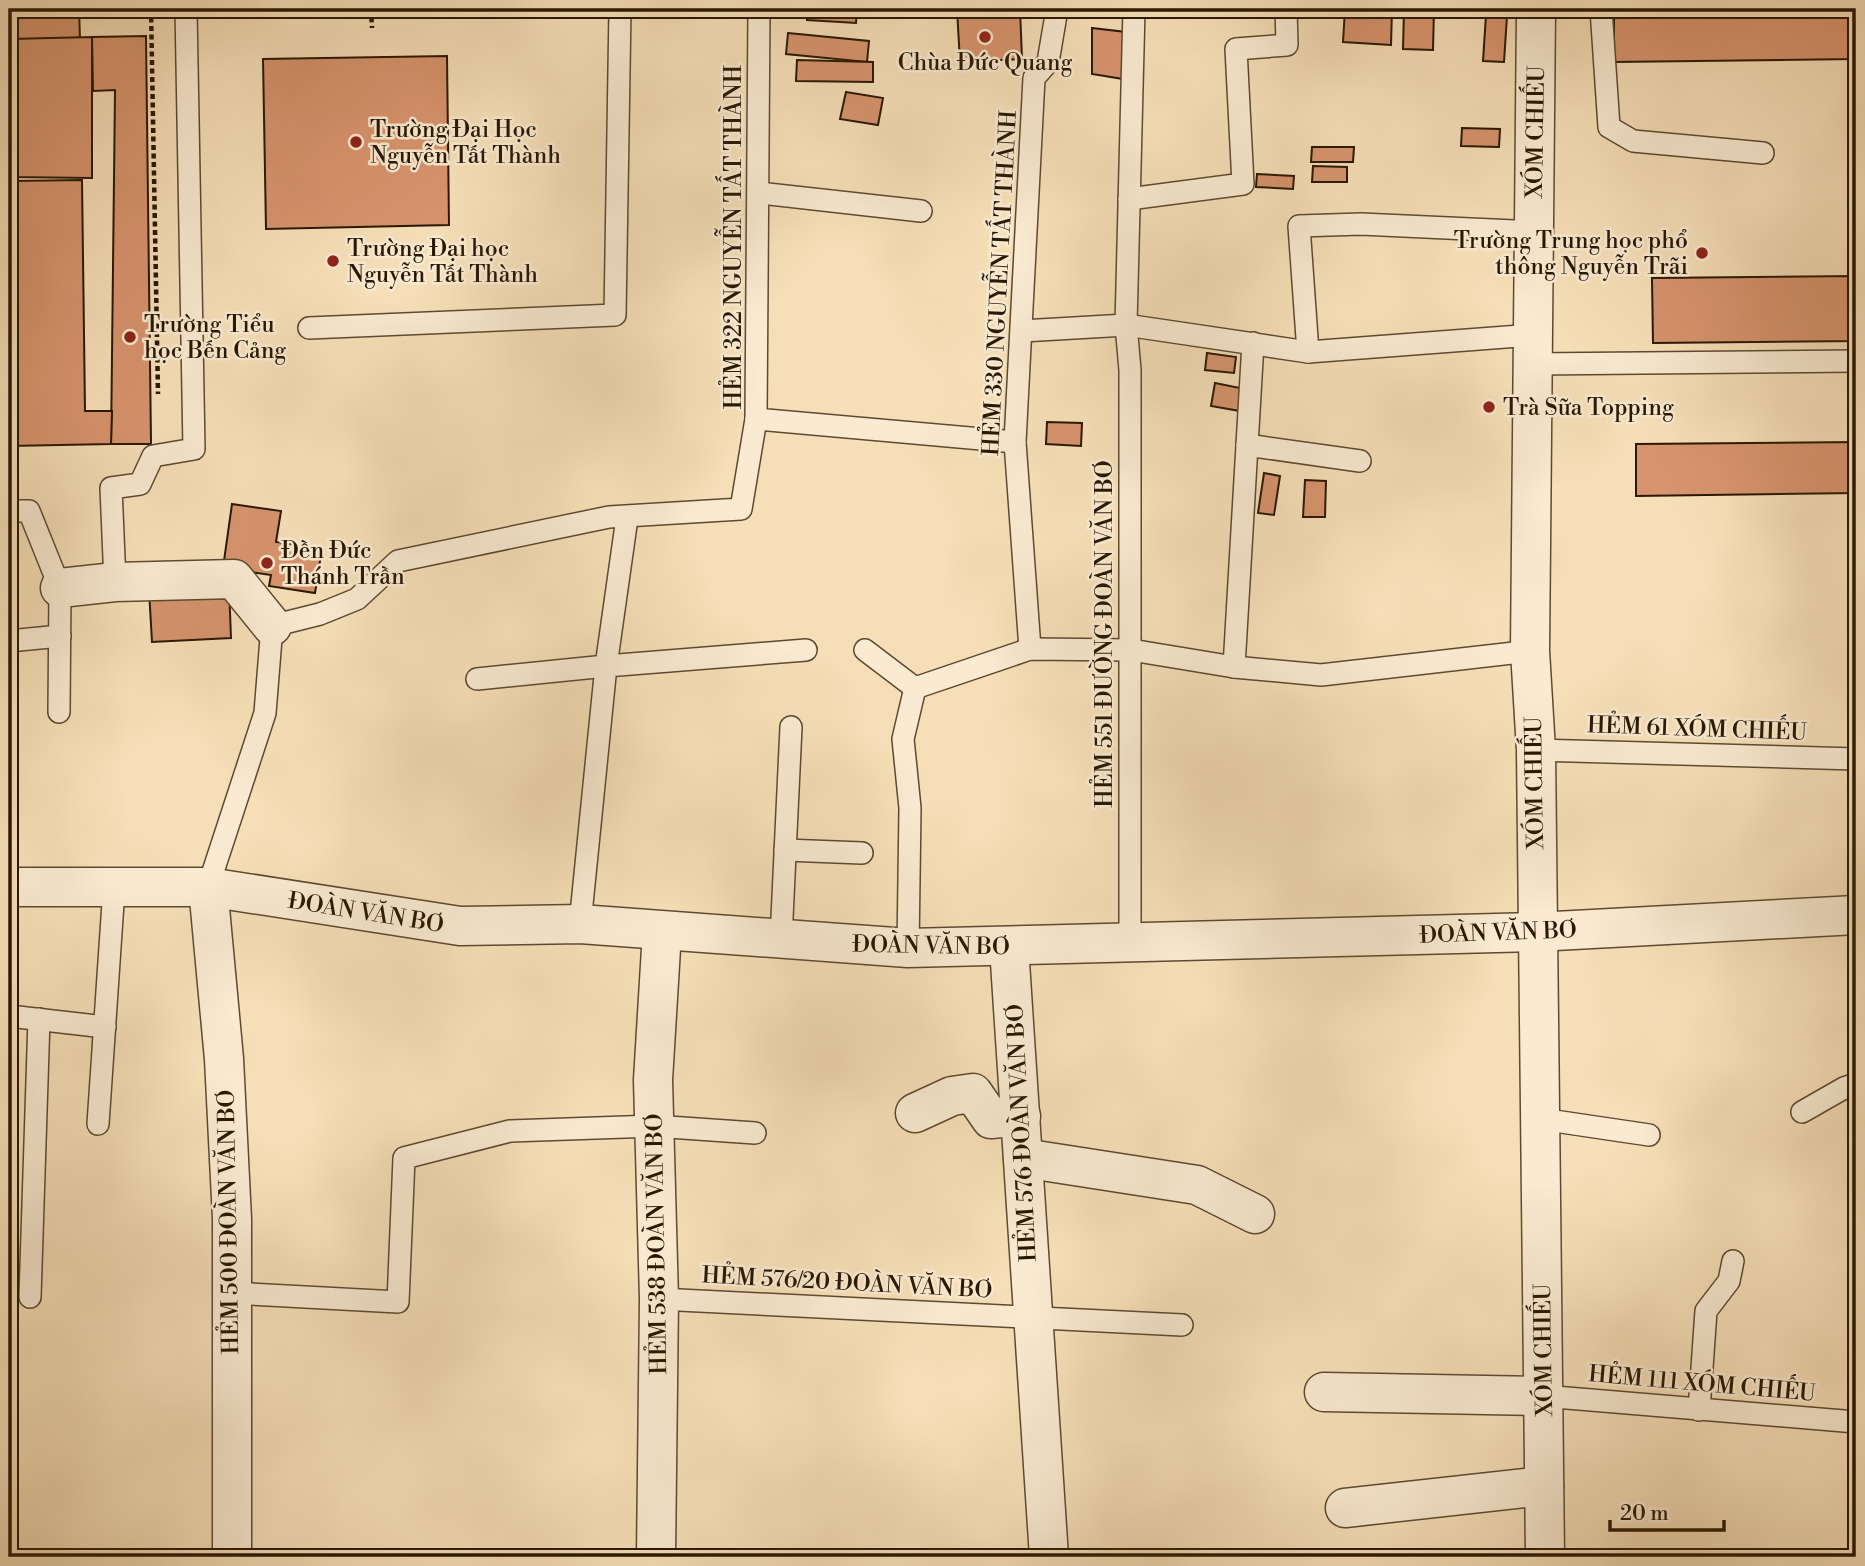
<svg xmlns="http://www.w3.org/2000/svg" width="1865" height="1566" viewBox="0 0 1865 1566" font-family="'Libre Bodoni',serif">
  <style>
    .building { fill: #d7946e; stroke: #291802; stroke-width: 2 }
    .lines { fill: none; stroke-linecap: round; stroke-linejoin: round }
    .service-casing { stroke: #5c4a30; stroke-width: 24 }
    .minor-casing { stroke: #5c4a30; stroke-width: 41 }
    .tertiary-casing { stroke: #5c4a30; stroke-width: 41 }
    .path { stroke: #291802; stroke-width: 4.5; stroke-dasharray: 5 3.5; stroke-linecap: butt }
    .service { stroke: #f9ead1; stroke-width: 21 }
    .minor { stroke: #f9ead1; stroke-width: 38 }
    .tertiary { stroke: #f9ead1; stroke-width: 38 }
    .poi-dot { fill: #8f2418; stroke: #f9ead1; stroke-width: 2.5 }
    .labels { text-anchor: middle; stroke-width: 5; stroke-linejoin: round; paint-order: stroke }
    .poi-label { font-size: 23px; fill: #291802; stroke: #f9ead1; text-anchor: start }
    .street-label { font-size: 23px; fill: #291802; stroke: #f9ead1 }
  </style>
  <rect width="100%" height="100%" fill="#f6dfb8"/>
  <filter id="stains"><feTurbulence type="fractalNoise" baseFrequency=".00286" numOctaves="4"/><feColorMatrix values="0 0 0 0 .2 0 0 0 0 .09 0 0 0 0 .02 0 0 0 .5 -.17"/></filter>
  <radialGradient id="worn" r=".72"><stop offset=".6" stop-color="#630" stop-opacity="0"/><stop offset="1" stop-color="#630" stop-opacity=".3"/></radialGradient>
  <g class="building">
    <path d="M9,9H79L80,39H9Z"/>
    <path d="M807,9H857L856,23L807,20Z"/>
    <path d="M957,9H1020L1022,59L960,62Z"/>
    <path d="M1142,9H1163V16L1142,15Z"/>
    <path d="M1345,9H1392L1391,45L1343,42Z"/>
    <path d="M1404,9H1434L1433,50L1403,49Z"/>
    <path d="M1614,9H1856V59L1614,62Z"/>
    <path d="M1486,15L1507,16L1504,62L1483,61Z"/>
    <path d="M1092,28L1126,32L1123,79L1092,74Z"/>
    <path d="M788,33L869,41L867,62L786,54Z"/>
    <path d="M146,36L151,444H111L115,90L93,91L92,37Z"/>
    <path d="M92,37V178L9,177V39Z"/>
    <path d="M447,56L449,225L266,229L263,59Z"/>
    <path d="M797,60L873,62V82L796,81Z"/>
    <path d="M846,92L883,98L878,125L840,119Z"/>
    <path d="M1462,128L1500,129L1499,147L1461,146Z"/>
    <path d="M1312,147H1354L1353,162H1311Z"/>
    <path d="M1313,166L1347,167V182H1312Z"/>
    <path d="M1257,174L1294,176L1293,189L1256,187Z"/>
    <path d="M82,180L85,411H112L111,444L9,446V181Z"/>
    <path d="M1856,276V341L1653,343L1652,278Z"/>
    <path d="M1207,353L1236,357L1234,373L1205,370Z"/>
    <path d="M1215,383L1245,389L1240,411L1211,406Z"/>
    <path d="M1047,422L1082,423L1081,446L1046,444Z"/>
    <path d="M1856,442V493L1636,496V444Z"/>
    <path d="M1264,473L1280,476L1274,515L1258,513Z"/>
    <path d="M1305,480L1326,481L1325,517H1303Z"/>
    <path d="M232,504L281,511L276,542L322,548L315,593L269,586L271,575L223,568Z"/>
    <path d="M229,586L231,638L152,642L149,590Z"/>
  </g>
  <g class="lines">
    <g class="service-casing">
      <g id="service">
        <path d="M759,9L756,419L1015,442"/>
        <path d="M1601,9L1609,127L1633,141L1763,153"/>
        <path d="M760,193L921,211"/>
        <path d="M1129,199L1243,184L1236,49L1287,45L1286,9"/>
        <path d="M309,328L615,315L620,9"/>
        <path d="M1022,331L1126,325L1308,352L1533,335"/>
        <path d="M1308,352L1299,226L1361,224L1534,232"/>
        <path d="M1533,364L1856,361"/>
        <path d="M1247,445L1360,461"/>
        <path d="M9,511H29L60,588L59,712"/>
        <path d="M115,582L111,488L140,484L153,456L194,449L186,9"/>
        <path d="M9,641L60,636"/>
        <path d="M1030,649L1015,442L1034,78L1048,62L1057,9"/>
        <path d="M865,650L915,688L1030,649L1131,650L1234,667L1321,675L1530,651"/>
        <path d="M1234,667L1253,343"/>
        <path d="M477,679L606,666L627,518"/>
        <path d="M1536,750L1856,759"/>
        <path d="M785,850L862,853"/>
        <path d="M208,887L265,713L272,626L320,614L357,599L398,561L609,517L741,509L756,419"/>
        <path d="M580,924L606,666L806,650"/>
        <path d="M781,939L791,727"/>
        <path d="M1130,943V370L1126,325L1134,9"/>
        <path d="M908,948L910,808L903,739L915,688"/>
        <path d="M9,1016L105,1027"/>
        <path d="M1802,1112L1844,1088L1856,1084"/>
        <path d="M1541,1119L1649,1135"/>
        <path d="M98,1124L114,888"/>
        <path d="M231,1293L398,1302L404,1158L510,1131L654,1126L755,1133"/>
        <path d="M30,1297L39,1019"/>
        <path d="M659,1299L1182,1325"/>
        <path d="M1543,1396L1856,1422"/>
        <path d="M1699,1410L1706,1311L1729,1281L1733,1261"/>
      </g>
    </g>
    <g class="minor-casing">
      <g id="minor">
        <path d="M60,588L115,582L234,579L272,626"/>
        <path d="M208,887L224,1059L232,1219V1557"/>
        <path d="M1009,947L1049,1557"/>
        <path d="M915,1113L952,1096L973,1093L991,1119L1021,1116"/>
        <path d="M1023,1158L1197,1185L1255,1214"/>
        <path d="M1324,1392L1543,1396"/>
        <path d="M1345,1508L1544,1486"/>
        <path d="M656,1557L659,1299L653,1080L662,932"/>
      </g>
    </g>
    <g class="tertiary-casing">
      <g id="tertiary">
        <path d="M1536,9L1530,651L1536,750L1545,1557"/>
        <path d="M9,887H208L460,926L580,924L908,948L1536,932L1856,915"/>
      </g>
    </g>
    <g class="path">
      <path d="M151,9L158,394"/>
      <path d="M371,9L372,28"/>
    </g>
    <use href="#service" class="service"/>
    <use href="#minor" class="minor"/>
    <use href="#tertiary" class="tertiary"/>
  </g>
  <g class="poi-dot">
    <circle cx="985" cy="37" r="7"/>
    <circle cx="356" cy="142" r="7"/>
    <circle cx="1702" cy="253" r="7"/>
    <circle cx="333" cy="261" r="7"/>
    <circle cx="130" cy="337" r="7"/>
    <circle cx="1489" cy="407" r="7"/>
    <circle cx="267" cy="563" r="7"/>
  </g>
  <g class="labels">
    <g class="poi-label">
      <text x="985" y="70" text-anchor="middle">Chùa Đức Quang</text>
      <text x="370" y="137">Trường Đại Học<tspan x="370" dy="26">Nguyễn Tất Thành</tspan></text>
      <text x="1688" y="248" text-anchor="end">Trường Trung học phổ<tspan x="1688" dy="26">thông Nguyễn Trãi</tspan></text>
      <text x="347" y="256">Trường Đại học<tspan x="347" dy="26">Nguyễn Tất Thành</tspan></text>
      <text x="144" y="332">Trường Tiểu<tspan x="144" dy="26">học Bến Cảng</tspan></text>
      <text x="1503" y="415">Trà Sữa Topping</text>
      <text x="281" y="558">Đền Đức<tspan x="281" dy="26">Thánh Trần</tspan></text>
    </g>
    <g class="street-label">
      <text transform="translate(1535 132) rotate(-89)" y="8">XÓM CHIẾU</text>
      <text transform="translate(733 237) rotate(-90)" y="8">HẺM 322 NGUYỄN TẤT THÀNH</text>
      <text transform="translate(999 283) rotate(-87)" y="8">HẺM 330 NGUYỄN TẤT THÀNH</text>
      <text transform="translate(1104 634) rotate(-90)" y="8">HẺM 551 ĐƯỜNG ĐOÀN VĂN BƠ</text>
      <text transform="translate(1697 728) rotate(2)" y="8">HẺM 61 XÓM CHIẾU</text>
      <text transform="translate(1534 783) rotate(-91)" y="8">XÓM CHIẾU</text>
      <text transform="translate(366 912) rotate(9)" y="8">ĐOÀN VĂN BƠ</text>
      <text transform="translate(1498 932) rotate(-2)" y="8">ĐOÀN VĂN BƠ</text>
      <text transform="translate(931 945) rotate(1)" y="8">ĐOÀN VĂN BƠ</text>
      <text transform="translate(1021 1133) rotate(-93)" y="8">HẺM 576 ĐOÀN VĂN BƠ</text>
      <text transform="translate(228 1222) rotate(-91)" y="8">HẺM 500 ĐOÀN VĂN BƠ</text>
      <text transform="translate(656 1244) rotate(-91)" y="8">HẺM 538 ĐOÀN VĂN BƠ</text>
      <text transform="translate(847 1282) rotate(3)" y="8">HẺM 576/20 ĐOÀN VĂN BƠ</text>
      <text transform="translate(1543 1350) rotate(-91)" y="8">XÓM CHIẾU</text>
      <text transform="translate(1702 1383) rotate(5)" y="8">HẺM 111 XÓM CHIẾU</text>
    </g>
  </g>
  <rect width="1865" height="1566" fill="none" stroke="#f6dfb8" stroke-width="35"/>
  <rect x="10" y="10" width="1844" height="1545" fill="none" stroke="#291802" stroke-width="3.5"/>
  <rect x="18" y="18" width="1830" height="1531" fill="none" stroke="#291802" stroke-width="2"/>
  <path d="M1610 1520v10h114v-10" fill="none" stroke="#291802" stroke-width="3.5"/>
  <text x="1620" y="1520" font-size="21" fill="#291802" stroke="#f9ead1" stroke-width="5" paint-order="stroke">20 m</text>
  <rect width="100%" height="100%" filter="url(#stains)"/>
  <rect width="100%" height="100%" fill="url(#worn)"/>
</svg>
